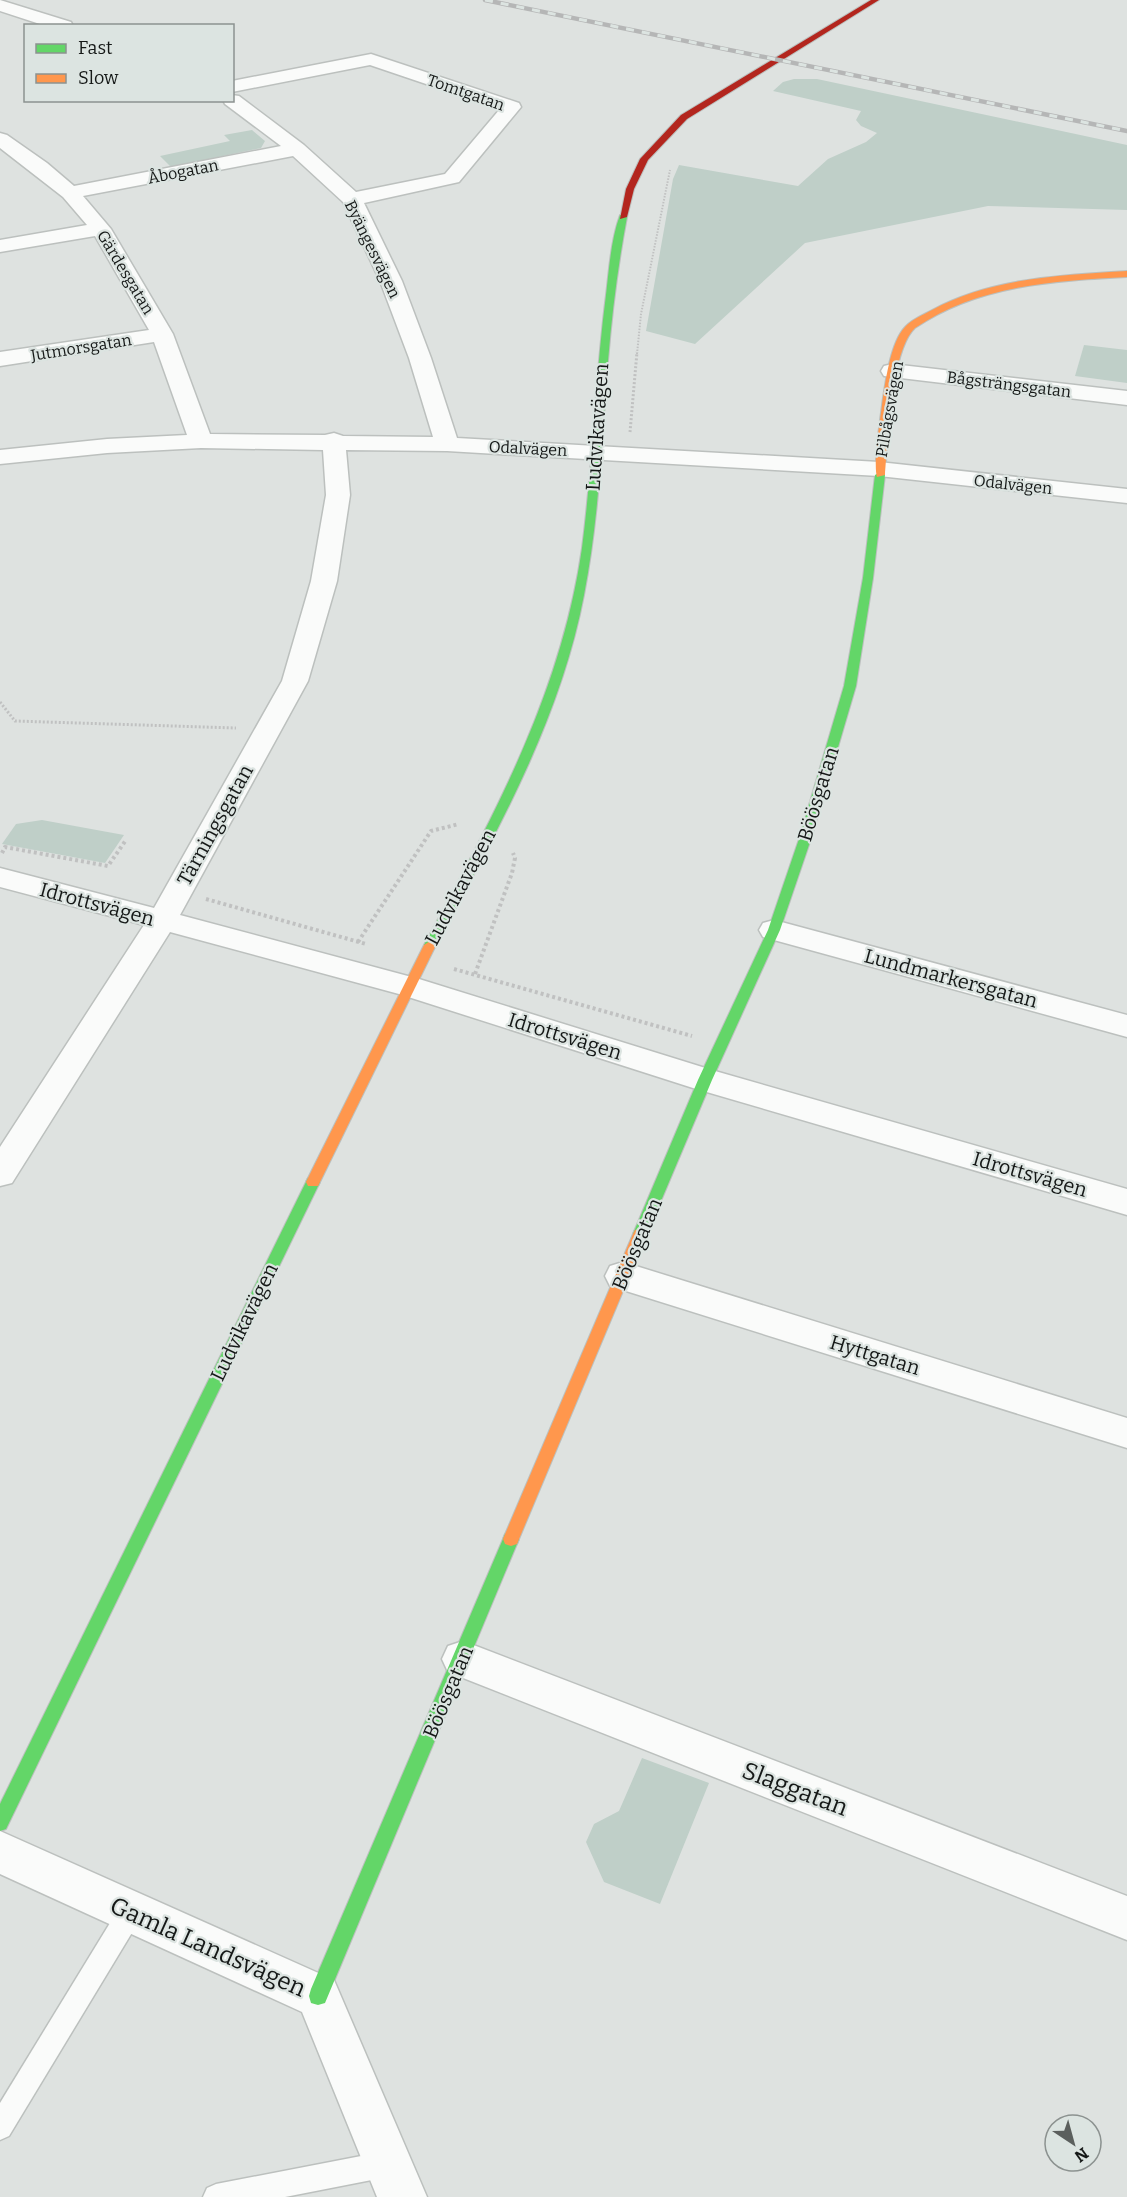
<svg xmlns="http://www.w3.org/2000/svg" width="1127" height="2197" viewBox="0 0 1127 2197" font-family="Bitter,serif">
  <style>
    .green { fill: #bfcfc8 }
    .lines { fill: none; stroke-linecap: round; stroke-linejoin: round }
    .lane-casing { stroke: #bcc0be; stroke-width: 3 }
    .street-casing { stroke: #bcc0be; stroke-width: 3 }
    .fast-casing { stroke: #bcc0be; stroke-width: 2 }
    .slow-casing { stroke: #bcc0be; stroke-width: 2 }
    .jam-casing { stroke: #bcc0be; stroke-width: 2 }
    .path-far2 { stroke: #c0c1c1; stroke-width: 2; stroke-dasharray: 1.5 1.5; stroke-linecap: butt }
    .path-far1 { stroke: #c0c1c1; stroke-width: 3; stroke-dasharray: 2 2; stroke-linecap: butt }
    .path { stroke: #c0c1c1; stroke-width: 4; stroke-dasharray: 3 3; stroke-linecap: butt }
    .lane { fill: #fafbfa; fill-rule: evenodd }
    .street { fill: #fafbfa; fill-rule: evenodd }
    .fast { fill: #63d668; fill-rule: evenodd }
    .slow { fill: #ff974d; fill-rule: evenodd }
    .jam { fill: #b3261e; fill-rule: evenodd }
    .rail-casing { stroke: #b5b6b6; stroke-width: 4.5 }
    .rail { stroke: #dce4e1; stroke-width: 3; stroke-dasharray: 8; stroke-linecap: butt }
    .labels { text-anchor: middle; stroke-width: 4.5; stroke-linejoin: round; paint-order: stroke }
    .far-street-label { font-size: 16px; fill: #151817; stroke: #dce4e1 }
    .street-label { font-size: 20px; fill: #151817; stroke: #dce4e1 }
    .near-street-label { font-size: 24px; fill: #151817; stroke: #dce4e1 }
  </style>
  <rect width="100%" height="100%" fill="#dee2e0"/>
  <g class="green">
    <path d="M794,79H817L1127,145V210L988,206L805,243L695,344L646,331L673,179L679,165L798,186L828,159L866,142L877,133L861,126L856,120L861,111L773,91L783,82Z"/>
    <path d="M252,130L265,141L261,148L171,167L160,156L230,141L224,135Z"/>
    <path d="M1084,345L1127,350V383L1075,376Z"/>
    <path d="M42,820L124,835L105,863L2,844L16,824Z"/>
    <path d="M642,1758L709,1783L660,1904L604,1882L586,1842L594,1824L619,1811Z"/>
  </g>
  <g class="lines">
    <g class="lane-casing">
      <g id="lane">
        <path d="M130,1901L139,1905L142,1913L139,1921L9,2136L0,2140V2103L121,1905Z"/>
        <path d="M387,2151L396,2155L400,2164L396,2173L387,2177L285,2197H203L207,2188L216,2184Z"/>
      </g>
    </g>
    <g class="street-casing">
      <g id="street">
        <path d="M0,0L71,22L73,26H46L0,11Z"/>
        <path d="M371,54L519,103L521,107L459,182L364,203L402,281L431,358L457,438L879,462L1127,489V503L879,476L447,451L346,450L350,495L337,581L308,681L180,915L419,979L715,1071L1127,1189V1215L693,1088L399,994L170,932L12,1183L0,1186V1147L144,925L0,887V868L154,908L282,681L311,581L326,495L323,450L201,448L107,453L0,464V450L107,439L187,435L154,342L0,366V352L149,330L95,236L0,252V240L87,225L63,197L0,148V133L7,135L47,163L74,186L281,146L225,104L223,100H232V95L239,96L304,145L356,192L445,174L500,109L370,65L232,92V81ZM293,156L343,202L380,281L409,358L433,437L343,436L334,433L325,435L210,434L173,334L111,229L83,196Z"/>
        <path d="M892,364L1127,391V405L884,376L881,371L884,366Z"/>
        <path d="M774,920L1127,1015V1037L763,937L759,930L763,923Z"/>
        <path d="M623,1262L1127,1418V1448L610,1286L605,1276L610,1266Z"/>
        <path d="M463,1641L1127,1896V1940L448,1672L442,1659L448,1646Z"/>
        <path d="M0,1831L334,1980L427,2197H377L302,2012L0,1874Z"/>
      </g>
    </g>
    <g class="fast-casing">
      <g id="fast">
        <path d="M620,215L627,217C618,265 612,312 608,361C602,439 599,518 584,595C560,721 496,833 436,945L430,949L424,945C493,817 561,695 582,548C593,464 595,379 606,295C609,270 611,239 620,215Z"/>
        <path d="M880,472L885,475L873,578L856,686L811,839L780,930L712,1080L647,1234L645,1238H635L633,1234L698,1080L768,930L799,839L844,686L863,578L875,475Z"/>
        <path d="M313,1177L318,1178L320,1182L6,1829L0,1831V1804L306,1182L308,1178Z"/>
        <path d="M511,1532L517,1534L519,1539L325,2003L318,2005L311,2003L309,1996L311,1989L503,1539L505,1534Z"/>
      </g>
    </g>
    <g class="slow-casing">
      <g id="slow">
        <path d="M1127,271V277C1053,281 978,285 915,328C891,350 888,442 885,475L877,477C873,464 880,421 882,405C885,384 890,343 905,327C912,319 923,315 932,310C991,278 1061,275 1127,271Z"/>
        <path d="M430,941L436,945L320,1182L318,1186H308L306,1182L424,945Z"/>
        <path d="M640,1229L645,1230L647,1234L519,1539L517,1544L511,1546L505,1544L503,1539L633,1234L635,1230Z"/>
      </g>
    </g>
    <g class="jam-casing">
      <path id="jam" d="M871,0H879L687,119L648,160L634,189L627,217L620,219L626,189L640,159L681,115Z"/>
    </g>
    <path class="path-far2" d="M637,354L641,314L670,170"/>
    <g class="path-far1">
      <path d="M630,432L637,352"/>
      <path d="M0,702L15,721L236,728"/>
    </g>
    <g class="path">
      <path d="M2,853L5,847L108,866L126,840"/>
      <path d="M206,899L366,944"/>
      <path d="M358,942L431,831L459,824"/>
      <path d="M454,969L692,1036"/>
      <path d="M475,974L512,873L515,858L513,853"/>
    </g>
    <use href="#lane" class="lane"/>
    <use href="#street" class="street"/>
    <use href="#fast" class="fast"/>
    <use href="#slow" class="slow"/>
    <use href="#jam" class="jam"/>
    <g class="rail-casing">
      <path id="rail" d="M485,0L1127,131"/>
    </g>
    <use href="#rail" class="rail"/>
  </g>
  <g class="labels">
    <g class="far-street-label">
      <text transform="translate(466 92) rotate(19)" y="6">Tomtgatan</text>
      <text transform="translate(183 171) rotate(-11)" y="6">Åbogatan</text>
      <text transform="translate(373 249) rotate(64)" y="6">Byängesvägen</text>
      <text transform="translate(126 272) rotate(59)" y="6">Gärdesgatan</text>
      <text transform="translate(81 347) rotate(-9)" y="6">Jutmorsgatan</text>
      <text transform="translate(1009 384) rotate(7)" y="6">Bågsträngsgatan</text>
      <text transform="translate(889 409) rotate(-80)" y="6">Pilbågsvägen</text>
      <text transform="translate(528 448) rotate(3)" y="6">Odalvägen</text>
      <text transform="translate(1013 484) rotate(6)" y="6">Odalvägen</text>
    </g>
    <g class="street-label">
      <text transform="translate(597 427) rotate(-86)" y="7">Ludvikavägen</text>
      <text transform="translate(818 794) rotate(-73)" y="7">Böösgatan</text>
      <text transform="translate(215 825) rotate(-61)" y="7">Tärningsgatan</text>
      <text transform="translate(460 887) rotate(-62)" y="7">Ludvikavägen</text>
      <text transform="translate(97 904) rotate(15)" y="7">Idrottsvägen</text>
      <text transform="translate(951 978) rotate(15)" y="7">Lundmarkersgatan</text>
      <text transform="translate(565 1036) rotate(17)" y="7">Idrottsvägen</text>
      <text transform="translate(1030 1174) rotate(16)" y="7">Idrottsvägen</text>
      <text transform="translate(637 1244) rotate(-67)" y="7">Böösgatan</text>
      <text transform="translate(244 1322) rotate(-64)" y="7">Ludvikavägen</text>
      <text transform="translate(875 1355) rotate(17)" y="7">Hyttgatan</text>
      <text transform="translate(448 1692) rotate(-67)" y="7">Böösgatan</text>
    </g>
    <g class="near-street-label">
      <text transform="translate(795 1789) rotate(21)" y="8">Slaggatan</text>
      <text transform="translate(208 1947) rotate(24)" y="8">Gamla Landsvägen</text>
    </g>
  </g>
  <rect x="24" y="24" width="210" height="78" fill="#dce4e1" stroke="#8c9290" stroke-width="1.5"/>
  <rect x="36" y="44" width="30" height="9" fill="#63d668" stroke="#8c9290" stroke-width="1.5"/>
  <text x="78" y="54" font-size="18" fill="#151817">Fast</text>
  <rect x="36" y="74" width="30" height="9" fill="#ff974d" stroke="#8c9290" stroke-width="1.5"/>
  <text x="78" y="84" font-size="18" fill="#151817">Slow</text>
  <g transform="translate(1073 2143) rotate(144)"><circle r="28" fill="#dce4e1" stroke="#8c9290" stroke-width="1.5"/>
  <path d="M0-4.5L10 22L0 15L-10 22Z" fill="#5b5f5d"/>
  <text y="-9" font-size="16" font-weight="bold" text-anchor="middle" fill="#151817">N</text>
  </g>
</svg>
